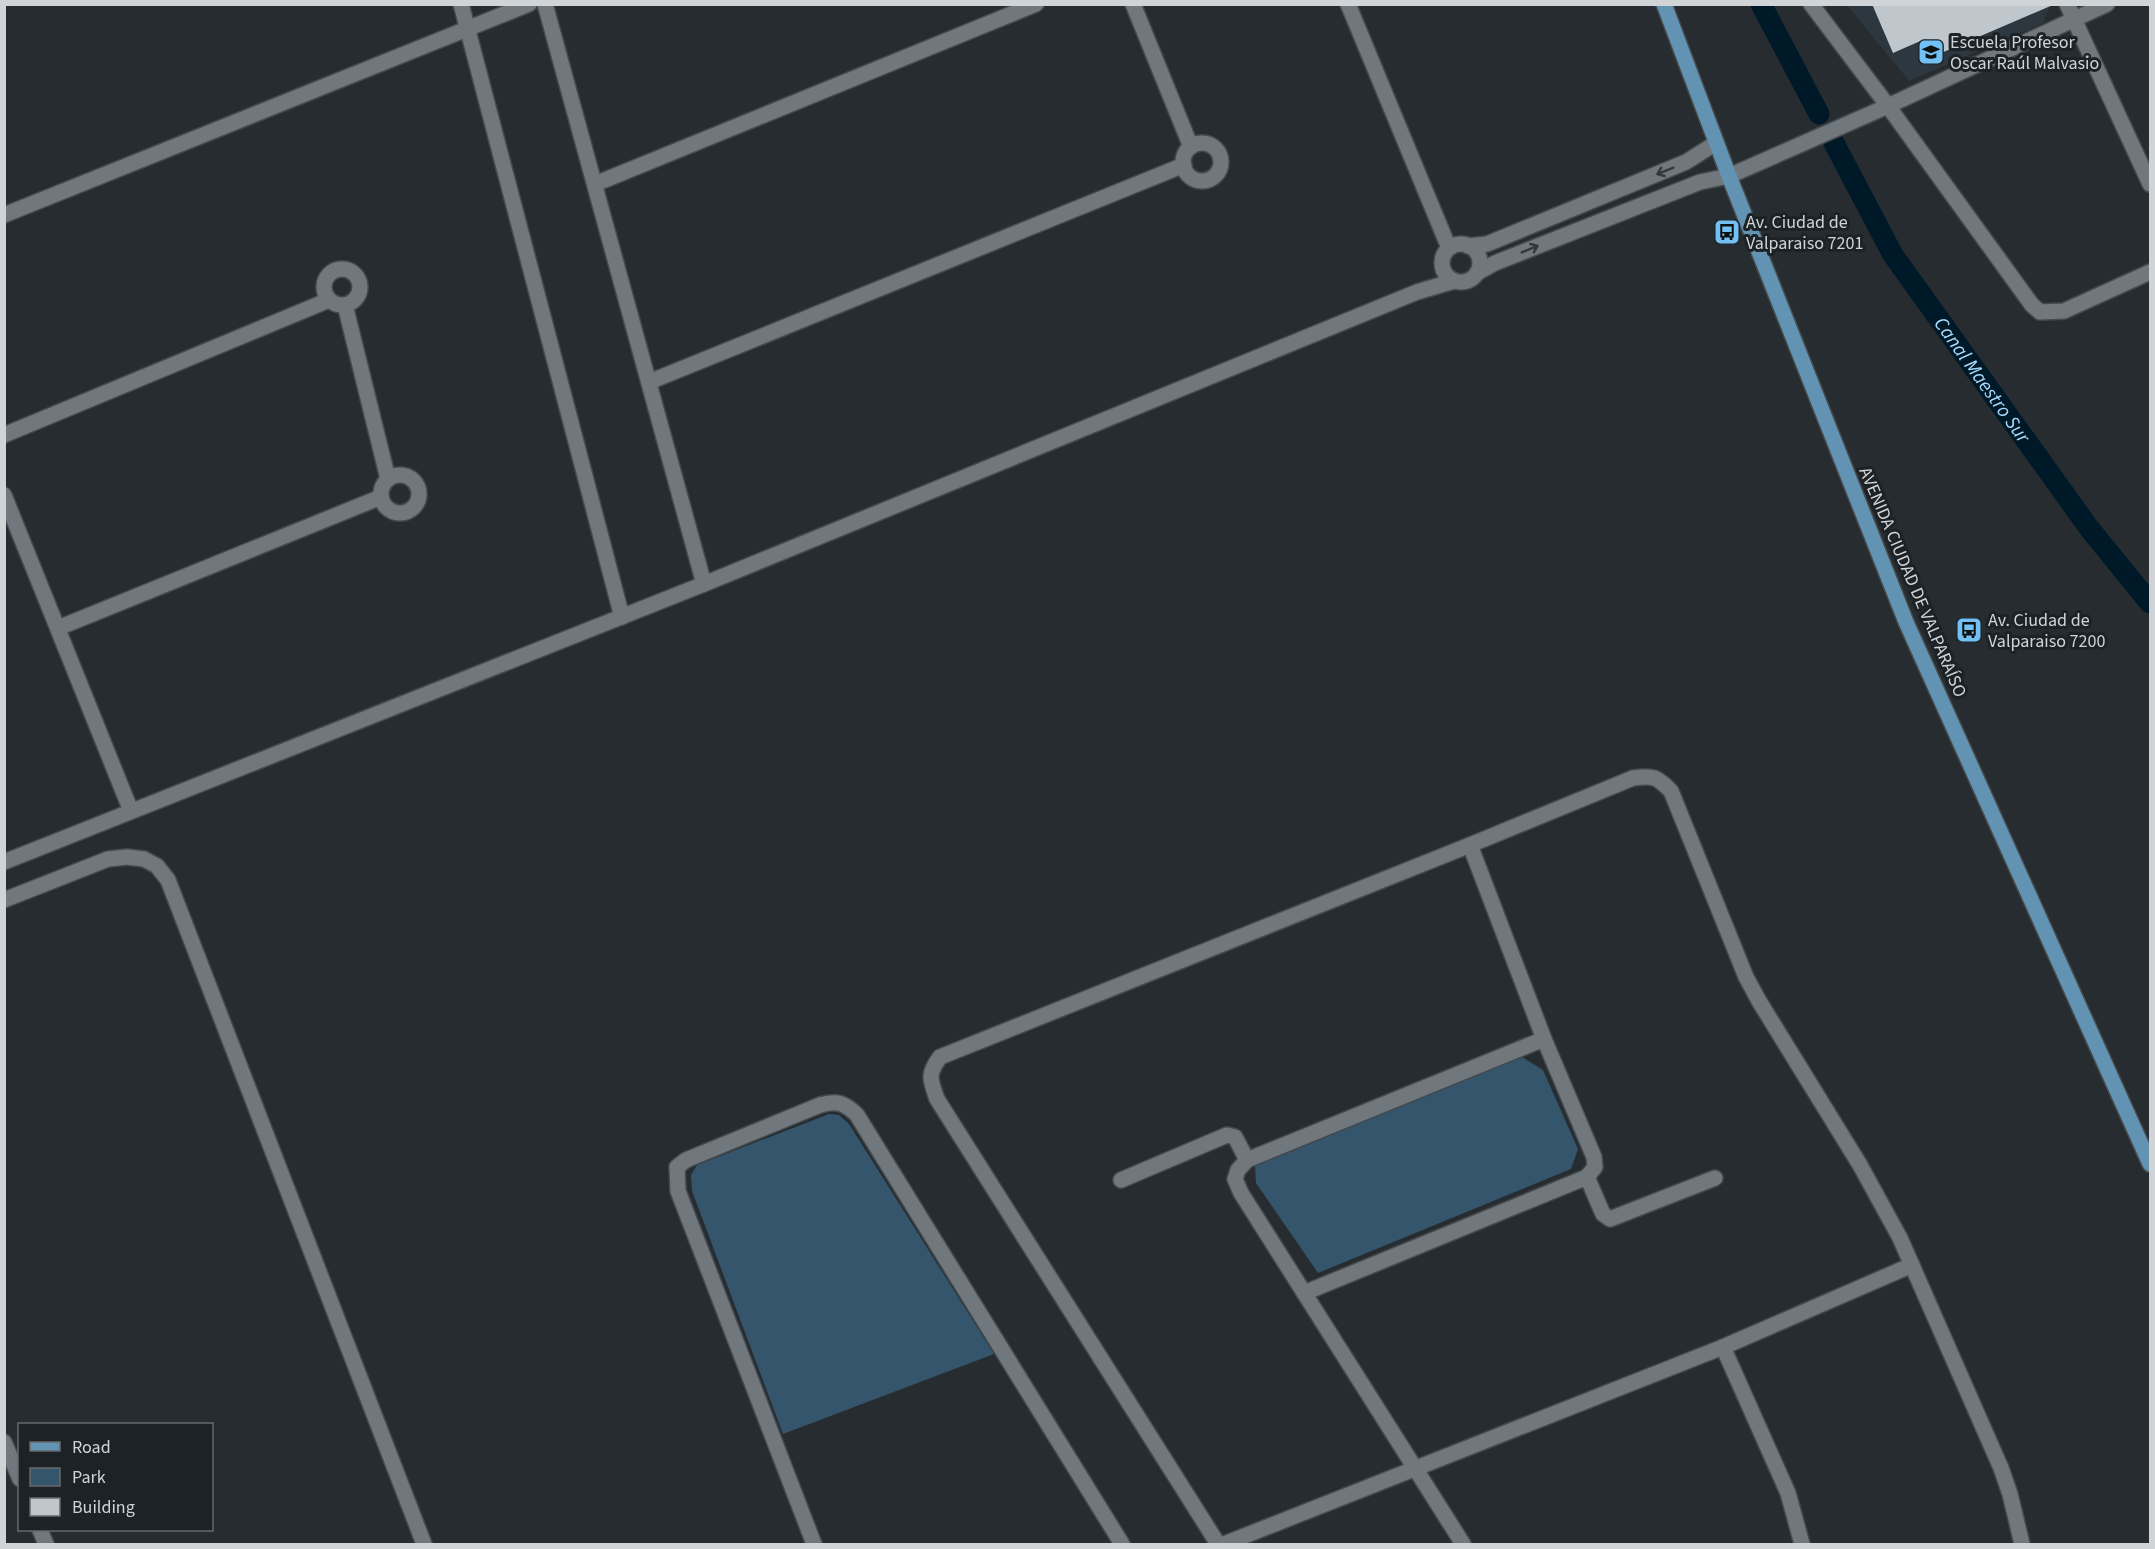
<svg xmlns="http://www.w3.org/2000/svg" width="2155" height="1549" viewBox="0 0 2155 1549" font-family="'Source Sans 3',sans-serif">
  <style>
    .built { fill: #2c373f }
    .green { fill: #34556b }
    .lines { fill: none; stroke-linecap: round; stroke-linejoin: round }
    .canal { stroke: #001929; stroke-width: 21 }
    .building { fill: #bfc7cc }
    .minor-casing { stroke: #454a4d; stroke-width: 18 }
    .major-casing { stroke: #454a4d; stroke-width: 18 }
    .minor { stroke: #71787d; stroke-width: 15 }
    .major { stroke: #6393b2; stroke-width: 15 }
    .oneway { stroke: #32383c }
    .labels { text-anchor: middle; stroke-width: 6; stroke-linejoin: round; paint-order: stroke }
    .poi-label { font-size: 18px; fill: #d1d4d7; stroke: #1d2226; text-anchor: start }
    .street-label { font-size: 18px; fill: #d1d4d7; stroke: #1d2226 }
    .water-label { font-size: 20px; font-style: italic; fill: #abdcfe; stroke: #1d2226 }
  </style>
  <rect width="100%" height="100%" fill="#262c30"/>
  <path class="built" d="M2051,4L2043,23L1909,81L1847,5Z"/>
  <g class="green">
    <path d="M1522,1057L1543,1070L1578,1149L1571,1169L1318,1273L1256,1183L1255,1166Z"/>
    <path d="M829,1114L839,1115L849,1124L994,1354L783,1434L692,1191L691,1175L697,1165Z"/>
  </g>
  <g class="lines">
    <g class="canal">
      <path d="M1761,4L1819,114"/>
      <path id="s1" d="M1834,143L1893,255L2089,528L2150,603"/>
    </g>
  </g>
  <path class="building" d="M1872,4H2055L1932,57L1925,39L1893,53Z"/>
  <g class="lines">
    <g class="minor-casing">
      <g id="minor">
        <path d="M461,4L622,617"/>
        <path d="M545,4L704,584L1417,292L1454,281"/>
        <path d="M1133,4L1191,147"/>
        <path d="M1348,4L1449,248"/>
        <path d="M1811,4L1888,106L2032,305L2040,312L2064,311L2150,272"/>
        <path d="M2067,4L2150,184"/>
        <circle cx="1202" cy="162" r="19"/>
        <path d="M595,184L1036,4"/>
        <path d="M4,215L529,4"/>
        <circle cx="1461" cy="263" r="19"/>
        <path d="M1468,246L1487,244L1686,162L1716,143"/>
        <circle cx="342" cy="287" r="18"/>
        <path d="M1477,273L1495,263L1700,182L1729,176L1888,106L2107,4"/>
        <path d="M345,305L388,479"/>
        <path d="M649,382L1184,165"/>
        <path d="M4,435L329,300"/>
        <circle cx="400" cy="494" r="19"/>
        <path d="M4,495L131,811"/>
        <path d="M58,628L381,497"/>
        <path d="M4,862L704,584"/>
        <path d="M4,900L108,859L127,857L144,859L157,866L168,880L424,1544"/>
        <path d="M1587,1177L1603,1214L1610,1219L1715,1178"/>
        <path d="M1121,1180L1227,1135L1235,1137L1247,1160"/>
        <path d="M1304,1293L1587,1177L1595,1167L1594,1157L1544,1039L1470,845"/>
        <path d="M1723,1347L1788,1493L1802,1544"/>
        <path d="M4,1442L20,1479"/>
        <path d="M40,1530L46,1544"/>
        <path d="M814,1544L678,1191L677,1167L686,1160L820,1105C837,1100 845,1103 857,1115L1122,1544"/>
        <path d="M1218,1544L937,1099C930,1079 927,1075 940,1057L1470,845L1633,778C1654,775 1657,777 1671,791L1746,977L1759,1001L1860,1165L1900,1238L2001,1468L2010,1494L2022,1544"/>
        <path d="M1224,1544L1723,1347L1912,1265"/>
        <path d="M1463,1544L1241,1193L1235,1179L1238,1170L1247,1160L1544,1039"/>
      </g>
    </g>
    <g class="major-casing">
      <path id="major" d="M1664,4L1729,176L1906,622L2150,1164"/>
    </g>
    <use href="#minor" class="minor"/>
    <use href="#major" class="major"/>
  </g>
  <defs><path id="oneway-shaft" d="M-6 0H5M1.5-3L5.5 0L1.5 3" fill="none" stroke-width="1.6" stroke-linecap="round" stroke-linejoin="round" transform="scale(1.5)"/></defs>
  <g class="oneway">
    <use href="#oneway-shaft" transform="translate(1665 171) rotate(158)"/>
    <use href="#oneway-shaft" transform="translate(1530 249) rotate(-22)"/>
  </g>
  <defs>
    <g id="school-square" transform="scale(1.35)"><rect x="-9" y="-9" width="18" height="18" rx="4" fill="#72c1f5" stroke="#1d2226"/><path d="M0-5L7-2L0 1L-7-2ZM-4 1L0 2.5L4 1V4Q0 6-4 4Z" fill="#111"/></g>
    <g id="bus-square" transform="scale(1.35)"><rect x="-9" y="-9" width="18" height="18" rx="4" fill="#72c1f5" stroke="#1d2226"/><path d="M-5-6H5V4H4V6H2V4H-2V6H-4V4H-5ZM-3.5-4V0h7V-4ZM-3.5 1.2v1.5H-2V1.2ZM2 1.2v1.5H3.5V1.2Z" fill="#111"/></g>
  </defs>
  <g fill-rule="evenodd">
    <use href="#school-square" x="1931" y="52"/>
    <use href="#bus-square" x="1727" y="232"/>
    <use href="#bus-square" x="1969" y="630"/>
  </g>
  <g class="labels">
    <g class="poi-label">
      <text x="1950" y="48">Escuela Profesor<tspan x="1950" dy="21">Oscar Raúl Malvasio</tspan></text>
      <text x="1746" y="228">Av. Ciudad de<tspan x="1746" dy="21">Valparaiso 7201</tspan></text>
      <text x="1988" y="626">Av. Ciudad de<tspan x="1988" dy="21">Valparaiso 7200</tspan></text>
    </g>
    <g class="street-label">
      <text transform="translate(1913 582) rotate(67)" y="6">AVENIDA CIUDAD DE VALPARAÍSO</text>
    </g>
    <g class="water-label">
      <text dy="7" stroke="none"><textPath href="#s1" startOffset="280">Canal Maestro Sur</textPath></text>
    </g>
  </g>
  <rect width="2155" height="1549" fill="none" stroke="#d1d4d7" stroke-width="12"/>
  <rect x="18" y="1423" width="195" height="108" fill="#1d2226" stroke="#65696d" stroke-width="1.5"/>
  <rect x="30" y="1442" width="30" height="9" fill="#6393b2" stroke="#65696d" stroke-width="1.5"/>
  <text x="72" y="1453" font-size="18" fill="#d1d4d7">Road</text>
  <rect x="30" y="1468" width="30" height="18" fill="#34556b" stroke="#65696d" stroke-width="1.5"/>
  <text x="72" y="1483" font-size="18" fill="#d1d4d7">Park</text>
  <rect x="30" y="1498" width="30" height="18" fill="#bfc7cc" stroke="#65696d" stroke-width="1.5"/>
  <text x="72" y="1513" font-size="18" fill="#d1d4d7">Building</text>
</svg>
